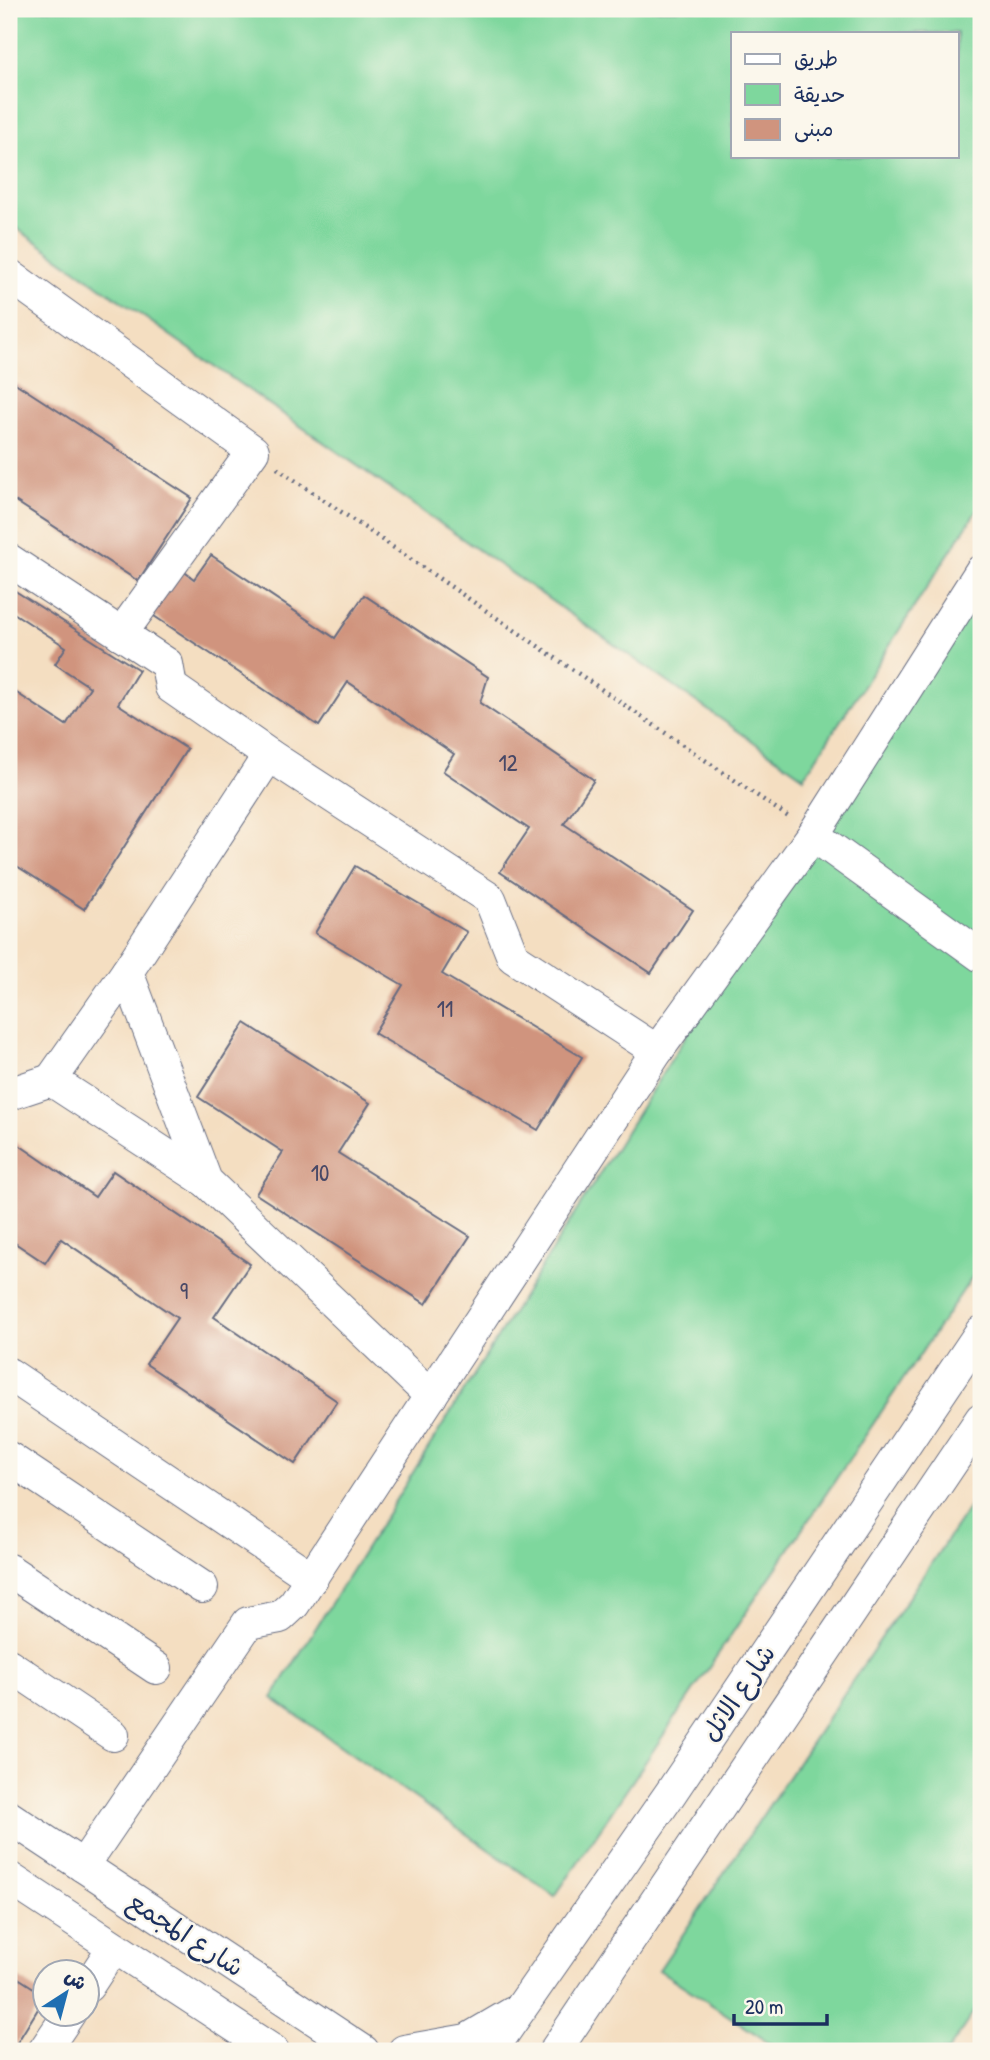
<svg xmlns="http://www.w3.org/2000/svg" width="990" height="2060" viewBox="0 0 990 2060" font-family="'Patrick Hand','Playpen Sans Arabic',sans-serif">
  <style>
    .green { fill: #7ed79d; stroke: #4c837e; stroke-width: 2; fill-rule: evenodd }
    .building { fill: #d0947e }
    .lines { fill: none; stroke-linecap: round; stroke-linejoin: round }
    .minor-casing { stroke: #676c81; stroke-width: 34 }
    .path { stroke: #676c81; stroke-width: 4.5; stroke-dasharray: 2 5; stroke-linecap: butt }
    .minor { stroke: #fff; stroke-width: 32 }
    .labels { text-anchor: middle; stroke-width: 5; stroke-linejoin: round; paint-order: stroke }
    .number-label { font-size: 23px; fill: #484866 }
    .street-label { font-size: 26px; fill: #1b2f5e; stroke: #fbf7ec }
  </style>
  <rect width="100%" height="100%" fill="#fbf7ec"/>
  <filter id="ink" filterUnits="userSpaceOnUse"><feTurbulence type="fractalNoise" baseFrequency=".0143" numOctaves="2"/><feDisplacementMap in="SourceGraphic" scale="14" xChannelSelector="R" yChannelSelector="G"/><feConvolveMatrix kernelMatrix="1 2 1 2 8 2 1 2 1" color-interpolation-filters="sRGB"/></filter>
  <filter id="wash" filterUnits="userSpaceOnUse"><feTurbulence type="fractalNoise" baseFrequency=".00686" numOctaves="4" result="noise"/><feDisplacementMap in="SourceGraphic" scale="28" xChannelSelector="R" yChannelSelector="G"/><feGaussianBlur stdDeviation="1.57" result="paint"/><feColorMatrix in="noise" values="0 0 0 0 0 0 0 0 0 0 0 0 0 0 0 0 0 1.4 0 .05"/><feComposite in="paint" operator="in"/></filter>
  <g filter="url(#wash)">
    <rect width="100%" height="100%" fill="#f4dec1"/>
    <g class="green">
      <path d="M9,9H981V504L804,777L9,223ZM733,33H957V156H733Z"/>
      <path d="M981,577V1264L555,1896L272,1698L829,807Z"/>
      <path d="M981,1489V2001L948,2051H782L659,1970Z"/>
    </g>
    <g id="blocks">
      <g class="building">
        <path d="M9,379L192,498L138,581L9,497Z"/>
        <path d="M211,555L335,638L364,595L488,677L480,703L594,780L564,824L693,910L651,973L500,872L529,829L443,771L454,754L348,682L319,726L145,610L175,565L194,579Z"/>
        <path d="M9,587L139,670L118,704L187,749L84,909L9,861V688L66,725L90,687L55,664L66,647L9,610Z"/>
        <path d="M355,866L467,932L442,974L582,1057L538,1130L374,1033L403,985L315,933Z"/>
        <path d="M245,1023L370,1103L338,1153L470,1236L426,1304L256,1194L283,1152L198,1097Z"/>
        <path d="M9,1138L95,1197L113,1171L250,1264L214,1317L337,1401L295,1464L146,1364L177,1318L61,1239L45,1263L9,1239Z"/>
        <path d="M9,1972L46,1996L12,2051H9Z"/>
      </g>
    </g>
  </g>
  <g filter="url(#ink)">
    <use href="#blocks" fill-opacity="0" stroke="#676c81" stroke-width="2"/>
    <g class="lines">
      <g class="minor-casing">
        <g id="minor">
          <path d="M9,275L253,451L121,634"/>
          <path d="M9,560L167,664L171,687L269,755"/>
          <path d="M813,835L981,956"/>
          <path d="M51,1080L127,972"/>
          <path d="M9,1094L51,1080L206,1181"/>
          <path d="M9,1374L312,1578"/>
          <path d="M431,1396L206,1181L127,972L269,755L490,899L513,957L657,1051"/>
          <path d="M9,1458L202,1587"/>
          <path d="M9,1570L156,1668"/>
          <path d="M9,1665L113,1735"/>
          <path d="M9,1817L363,2051"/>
          <path d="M83,1866L248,1623L280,1617L294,1604L657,1051L813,835L981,571"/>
          <path d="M9,1878L273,2051"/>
          <path d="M88,1986L113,1948"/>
          <path d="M44,2051L69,2014"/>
          <path d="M404,2051L467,2040L513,2013"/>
          <path d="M491,2051L670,1794L981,1332"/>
          <path d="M555,2051L981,1419"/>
        </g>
      </g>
      <path class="path" d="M277,468L790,818"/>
      <use href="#minor" class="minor"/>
    </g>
  </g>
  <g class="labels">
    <g class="number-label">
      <text x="508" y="771">12</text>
      <text x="445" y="1017">11</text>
      <text x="320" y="1181">10</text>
      <text x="184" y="1299">9</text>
    </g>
    <g class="street-label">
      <text transform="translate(738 1693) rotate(-56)" y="9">شارع الاثل</text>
      <text transform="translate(186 1934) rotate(33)" y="9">شارع المجمع</text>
    </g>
  </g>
  <rect width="990" height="2060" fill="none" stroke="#fbf7ec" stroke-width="35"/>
  <rect x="731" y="32" width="228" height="126" fill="#fbf7ec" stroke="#a1a7b3" stroke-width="2"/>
  <rect x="745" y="54" width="35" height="10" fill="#ffffff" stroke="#a1a7b3" stroke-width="2"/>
  <text x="794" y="66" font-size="21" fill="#1b2f5e">طريق</text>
  <rect x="745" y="84" width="35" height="21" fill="#7ed79d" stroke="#a1a7b3" stroke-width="2"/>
  <text x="794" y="102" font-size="21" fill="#1b2f5e">حديقة</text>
  <rect x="745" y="119" width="35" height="21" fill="#d0947e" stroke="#a1a7b3" stroke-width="2"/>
  <text x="794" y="136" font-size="21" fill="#1b2f5e">مبنى</text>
  <g transform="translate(66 1993) rotate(36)"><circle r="33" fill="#fbf7ec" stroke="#a1a7b3" stroke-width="2"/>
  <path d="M0-5L12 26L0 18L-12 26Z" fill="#1f6fb2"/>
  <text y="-10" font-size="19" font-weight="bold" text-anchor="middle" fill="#1b2f5e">ش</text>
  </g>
  <path d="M734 2014v10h93v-10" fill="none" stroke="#1b2f5e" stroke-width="3.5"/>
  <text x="745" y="2014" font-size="21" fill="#1b2f5e" stroke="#fbf7ec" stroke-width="5" paint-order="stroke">20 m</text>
</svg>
